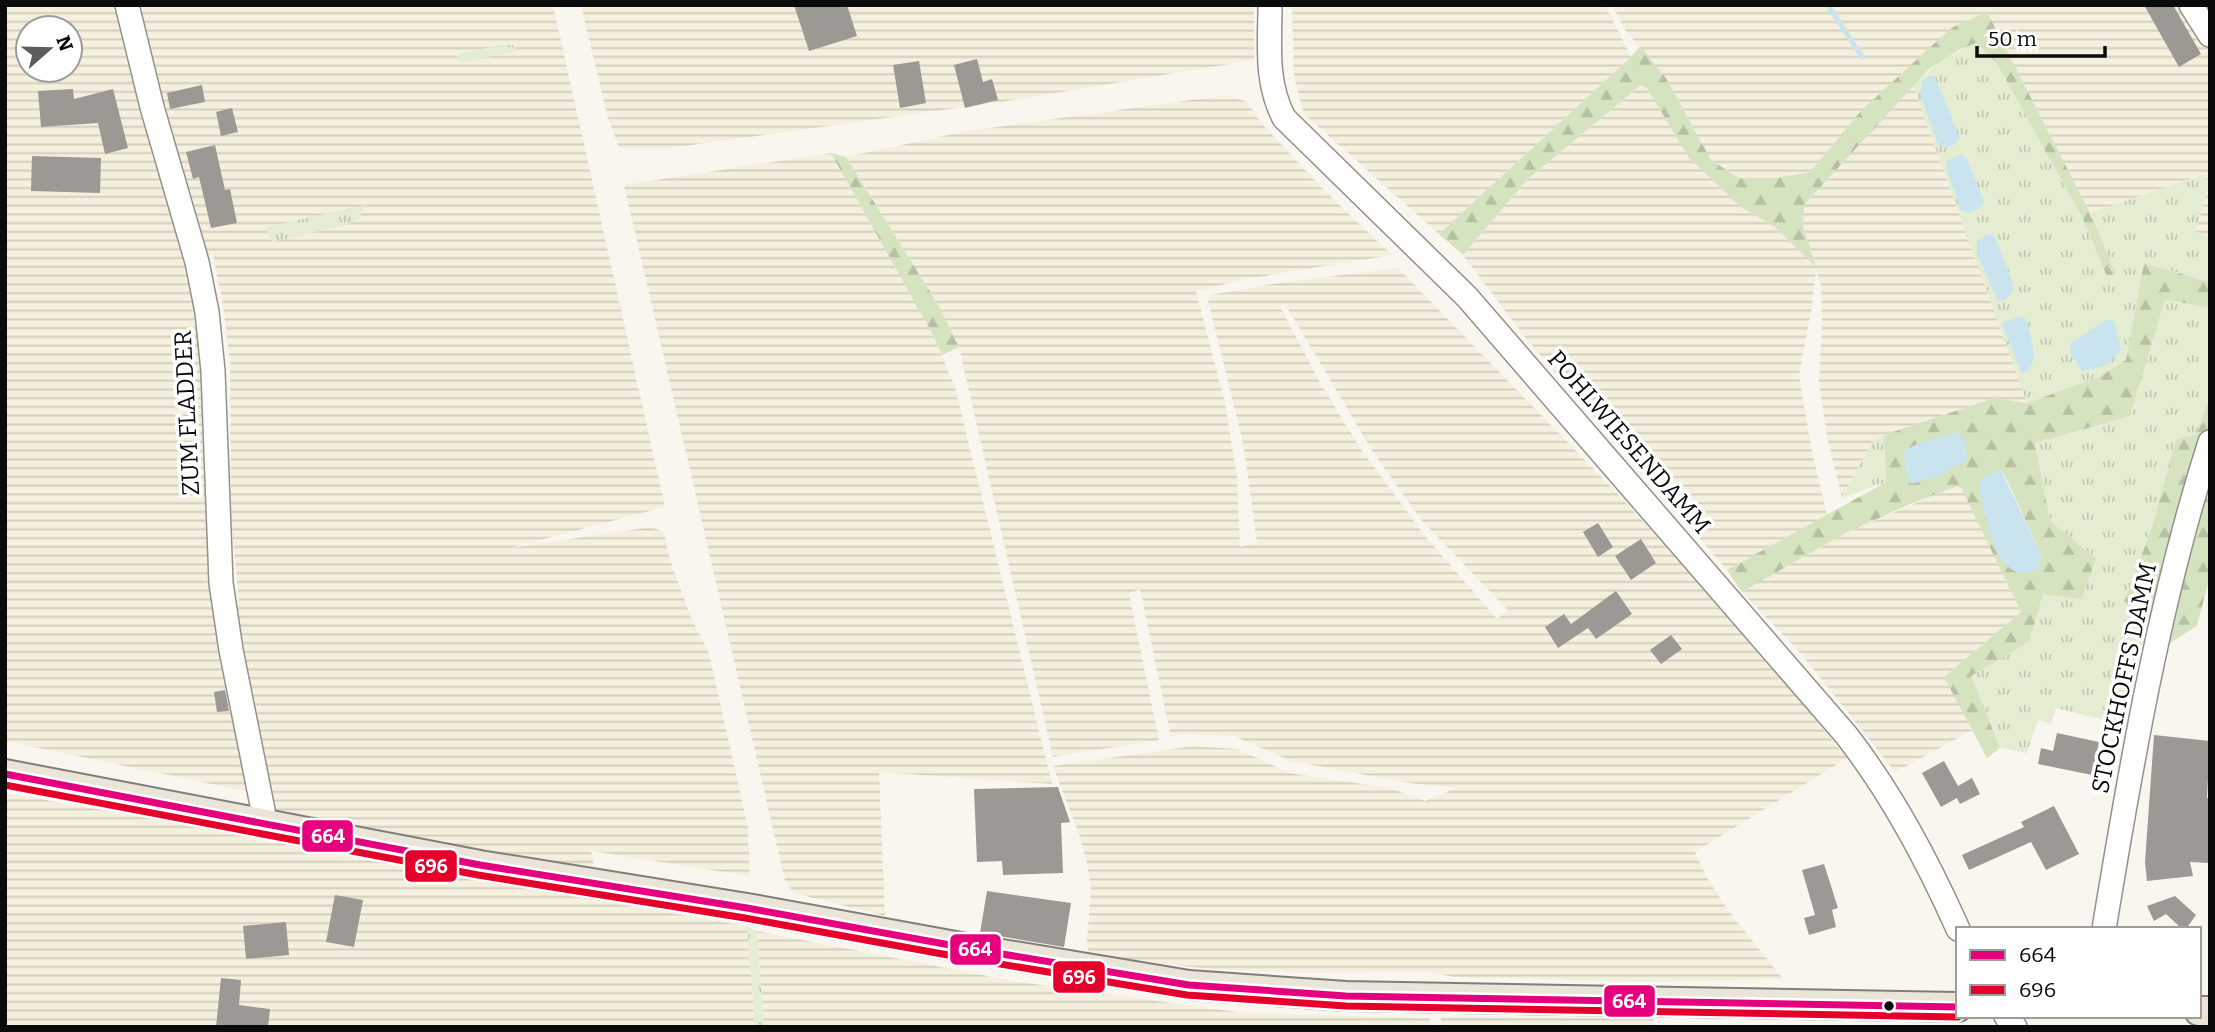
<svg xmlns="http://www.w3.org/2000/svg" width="2215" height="1032" viewBox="0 0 2215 1032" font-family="Bitter,serif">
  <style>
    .farmland { fill: url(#farmland-rules); fill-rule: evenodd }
    .grass { fill: url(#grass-tufts) }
    .forest { fill: url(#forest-firs); fill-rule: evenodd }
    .water { fill: #c9e4ef }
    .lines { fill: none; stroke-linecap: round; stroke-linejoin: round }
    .stream { stroke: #c9e4ef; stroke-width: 5 }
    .building { fill: #9c9995 }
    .minor-casing { stroke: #92918e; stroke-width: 26 }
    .major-casing { stroke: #7f7e7b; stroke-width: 32 }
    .minor { stroke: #fefefd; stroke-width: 23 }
    .major { stroke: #eae4d9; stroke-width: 28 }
    .bus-1-casing { stroke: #fff; stroke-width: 12 }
    .bus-2-casing { stroke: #fff; stroke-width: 12 }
    .bus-1 { stroke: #e5007d; stroke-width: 7 }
    .bus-2 { stroke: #e4002b; stroke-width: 7 }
    .bus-dot { fill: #0b0b0b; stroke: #fff; stroke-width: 2.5 }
    .labels { text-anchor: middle; stroke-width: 7; stroke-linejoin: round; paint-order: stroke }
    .street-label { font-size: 24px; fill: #0b0b0b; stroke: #fff }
    .line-badge { stroke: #fff; stroke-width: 2.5 }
    .badge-label { font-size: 19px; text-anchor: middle; font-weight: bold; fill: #fff }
  </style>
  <defs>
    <pattern id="farmland-rules" width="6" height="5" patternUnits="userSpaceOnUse" patternTransform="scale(1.75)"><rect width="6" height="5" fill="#f4f0dd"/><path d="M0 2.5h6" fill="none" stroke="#d0ccbc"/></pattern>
    <pattern id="grass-tufts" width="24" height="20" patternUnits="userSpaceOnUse" patternTransform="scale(1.75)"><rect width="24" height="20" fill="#e4ecd1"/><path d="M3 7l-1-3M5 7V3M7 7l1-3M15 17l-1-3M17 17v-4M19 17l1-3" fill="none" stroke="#c2c9b2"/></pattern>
    <pattern id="forest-firs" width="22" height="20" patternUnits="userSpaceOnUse" patternTransform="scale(1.75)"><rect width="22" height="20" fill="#d5e3c0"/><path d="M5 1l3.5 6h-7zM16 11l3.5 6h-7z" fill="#b6c1a4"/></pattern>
  </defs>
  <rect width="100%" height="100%" fill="#f9f6ef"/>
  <g class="farmland">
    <path d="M5,5H117L194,278L202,344L213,597L239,601L231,518L230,361L223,305L213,255L205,257L138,5H553L665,507L510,548L651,527L664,532L669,557L691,618L709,653L748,828L750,876L591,851L601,901L747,926L755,1027H5V793L184,824L276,844L255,723L250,792L5,741ZM28,28H70V70H28Z"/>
    <path d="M581,5H1254V60L1001,102L670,148H619L607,115Z"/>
    <path d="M1292,5H1605L1631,57L1439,234L1304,114L1294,77Z"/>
    <path d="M1612,5H2210V238L2195,232L2210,183L2202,175L2090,213L1987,12L1861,111L1810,172L1777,178H1739L1711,160L1666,78L1625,30Z"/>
    <path d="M1641,85L1647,88L1741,207L1775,227L1816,266L1803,226L1804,205L1913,85L2027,403L1994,398L1884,435L1872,442L1842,498L1827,436L1819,383L1822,322L1821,285L1816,270L1812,306L1799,375L1811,447L1827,515L1727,570L1528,341L1463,255L1528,179Z"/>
    <path d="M1227,95L1247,102L1262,124L1326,192L1392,255L1246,279L1196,291L1225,403L1237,477L1240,547L1257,542L1243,443L1208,301L1210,295L1278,283L1398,268L1618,494L1733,620L1847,758L1695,852L1706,876L1727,909L1783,979L1645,982L1454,977L1424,971L1301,973L1211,969L1089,956L1087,940L1091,889L1087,863L1079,834L1053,766L1193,746L1238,749L1289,773L1390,788L1425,801L1457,788L1409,783L1291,761L1234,736L1184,734L1171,737L1140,589L1129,594L1159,740L1053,757L959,347L939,306L846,157L967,131ZM1279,305H1283L1288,309L1373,452L1422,521L1508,610L1497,619L1425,536L1360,448L1321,384Z"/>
    <path d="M831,153L932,333L955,387L1052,784L879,772L885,916L794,893L785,881L624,185Z"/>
    <path d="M1960,484L2021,612L1944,677L1973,730L1895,772L1804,657L1742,592L1844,534Z"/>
    <path d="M757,931L1013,981L1245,1013L1429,1018L1432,1027H764Z"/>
    <path d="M1440,1017L1653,1018L1655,1027H1443Z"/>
  </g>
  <g class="grass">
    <path d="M1976,43L1996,62L2082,217L2108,276L2116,274L2090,213L2202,175L2210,182L2195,231L2210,238V282L2145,263L2126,360L2101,376L2027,403L1913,85C1932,67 1952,53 1976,43Z"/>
    <path d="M502,45H513L516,51L464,62L455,58L462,53Z"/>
    <path d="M365,205L359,219L346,225L272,242L266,227Z"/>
    <path d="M2165,298L2210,308V397L2196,435L2152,528L2124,601L2148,620L2121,724L2056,708L2051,724L2038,720L2027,753L2000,748L1970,676L2029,642L2043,594L2082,600L2096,558L2050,521L2035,443L2130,416Z"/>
    <path d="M1884,435L1886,482L1842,498L1872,442Z"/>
    <path d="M747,926L757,931L764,1027H755Z"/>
  </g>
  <g class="forest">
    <path d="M1987,12L2090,213L2116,274L2107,276L2082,217L1996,62L1976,43L1959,50L1928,70L1804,205L1803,226L1816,267L1775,227L1741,207L1689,158L1647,88L1641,85L1528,179L1463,255L1439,234L1631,57L1640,46L1666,78L1711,160L1739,178H1777L1810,172L1861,111L1927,50L1953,27Z"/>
    <path d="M831,153L846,157L939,306L959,347L942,355L932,333Z"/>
    <path d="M2144,263L2210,282V308L2165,299L2130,416L2035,443L2050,521L2096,558L2082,600L2043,594L2029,642L1971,676L2000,748L1987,758L1944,677L2021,612L1960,485L1908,505L1844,534L1742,592L1727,570L1886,482L1884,435L1994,398L2027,403L2101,376L2126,360ZM2001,470L2007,480L2042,557L1992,536L1979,483Z"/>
    <path d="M2210,397V576L2197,626L2165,646L2148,620L2124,601L2152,528L2176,439L2196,435Z"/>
  </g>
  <g class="water">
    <path d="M1930,76L1935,77L1959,137L1957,143L1949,147L1938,145L1920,93L1922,81Z"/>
    <path d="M1961,154L1967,159L1984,202L1981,207L1968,213L1960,209L1946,166V162Z"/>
    <path d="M1988,234L1994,235L2013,283L2012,293L2005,300L1999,301L1996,297L1977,253V241Z"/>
    <path d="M2018,316L2026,319C2030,337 2043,364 2022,374L2002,323Z"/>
    <path d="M2106,320L2114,321L2121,350L2105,366L2082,371L2070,353L2071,343Z"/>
    <path d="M1959,432L1966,444L1967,460L1938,476L1911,484L1905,471L1904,451L1919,443Z"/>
    <path d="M2001,470L2042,557L2038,569C2031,572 2025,575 2017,572C1993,565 1983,506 1979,483L1983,477Z"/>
  </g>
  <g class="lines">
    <path class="stream" d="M1828,5L1862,57"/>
  </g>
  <g class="building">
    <path d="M794,5H847L857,36L809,51Z"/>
    <path d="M2144,5H2173L2201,54L2179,67Z"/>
    <path d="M977,59L983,82L992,79L998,100L965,108L954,65Z"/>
    <path d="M919,61L926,103L900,108L893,65Z"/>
    <path d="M202,85L205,102L170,109L167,93Z"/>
    <path d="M73,89L74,99L113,89L128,148L105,154L98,123L41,127L38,91Z"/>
    <path d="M232,108L238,132L221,136L216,112Z"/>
    <path d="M215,145L225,190L230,189L237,223L211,228L199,177L193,179L186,152Z"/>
    <path d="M32,156L101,158L100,193L31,191Z"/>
    <path d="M1598,523L1613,547L1598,557L1583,532Z"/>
    <path d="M1641,539L1656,563L1631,580L1615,556Z"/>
    <path d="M1616,591L1632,614L1596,639L1588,628L1558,648L1545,627L1564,614L1571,624Z"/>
    <path d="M1671,635L1682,649L1661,664L1650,650Z"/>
    <path d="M225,690L229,711L217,712L214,692Z"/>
    <path d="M2057,733L2099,742L2095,762L2105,764L2102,777L2038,764L2041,748L2053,751Z"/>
    <path d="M2154,735L2210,741L2207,798H2210V863L2190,862L2193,876L2147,881L2145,862Z"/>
    <path d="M1944,761L1958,786L1972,778L1980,794L1960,804L1957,798L1941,807L1922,773Z"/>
    <path d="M1058,787L1070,822L1061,823L1063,873L1003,875L1002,861L977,862L974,789Z"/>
    <path d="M2054,806L2079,854L2046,870L2031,842L1969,870L1962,855L2024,827L2021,822Z"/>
    <path d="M1824,864L1838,908L1832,910L1836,927L1809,935L1804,918L1815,915L1802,870Z"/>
    <path d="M987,891L1071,903L1064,947L980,933Z"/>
    <path d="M335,895L363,900L354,947L326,942Z"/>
    <path d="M2175,896L2196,915L2186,929H2182L2166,914L2154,921L2147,906Z"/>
    <path d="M286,922L289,955L246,959L243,926Z"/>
    <path d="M221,978L241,980L239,1005L270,1009L268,1027H216Z"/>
  </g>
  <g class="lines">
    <g class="minor-casing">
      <g id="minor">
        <path d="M127,5L152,107L197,262L207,312L213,371L221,583L231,650L263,810L264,824"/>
        <path d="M1270,5C1270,45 1265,81 1284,118L1467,297L1847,736C1893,796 1927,860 1958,929"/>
        <path d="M2191,5L2210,35"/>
        <path d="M2104,929C2131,765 2159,601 2210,442"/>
        <path d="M2006,1016L2015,1027"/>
      </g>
    </g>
    <g class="major-casing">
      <g id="major">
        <path d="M5,774L480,865L747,908L972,949L1189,985L1346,996L1958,1007"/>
        <path d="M2199,1011H2210"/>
      </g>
    </g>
    <use href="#minor" class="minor"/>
    <use href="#major" class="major"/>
    <g class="bus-1-casing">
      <path id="bus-1" d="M5,774L480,865L747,908L972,949L1189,985L1346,996L1958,1007"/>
    </g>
    <g class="bus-2-casing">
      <path id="bus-2" d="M5,785L478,875L745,918L970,959L1187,995L1346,1006L1958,1017"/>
    </g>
    <use href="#bus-1" class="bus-1"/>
    <use href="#bus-2" class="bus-2"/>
  </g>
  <circle class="bus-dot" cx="1889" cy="1006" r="6"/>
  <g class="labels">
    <g class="street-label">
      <text transform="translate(187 413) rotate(-93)" y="8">ZUM FLADDER</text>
      <text transform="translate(1629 442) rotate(49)" y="8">POHLWIESENDAMM</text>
      <text transform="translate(2124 678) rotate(-78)" y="8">STOCKHOFFS DAMM</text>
    </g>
  </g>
  <g class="line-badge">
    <rect x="301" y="819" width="53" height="34" rx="7" fill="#e5007d"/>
    <rect x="404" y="849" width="54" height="34" rx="7" fill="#e4002b"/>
    <rect x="949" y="933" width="53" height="33" rx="7" fill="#e5007d"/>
    <rect x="1052" y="960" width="54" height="34" rx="7" fill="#e4002b"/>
    <rect x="1603" y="984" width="53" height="34" rx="7" fill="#e5007d"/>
  </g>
  <g class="badge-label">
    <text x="328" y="843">664</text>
    <text x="431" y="873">696</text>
    <text x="975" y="956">664</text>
    <text x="1079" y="984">696</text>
    <text x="1629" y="1008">664</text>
  </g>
  <rect width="2215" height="1032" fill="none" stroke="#0b0b0b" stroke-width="14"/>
  <rect x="1956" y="927" width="245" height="91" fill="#ffffff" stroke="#9d9d9d" stroke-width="2"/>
  <rect x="1970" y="950" width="35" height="10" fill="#e5007d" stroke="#9d9d9d" stroke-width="2"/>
  <text x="2019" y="962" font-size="21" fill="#0b0b0b">664</text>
  <rect x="1970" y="985" width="35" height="10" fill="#e4002b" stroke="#9d9d9d" stroke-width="2"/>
  <text x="2019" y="997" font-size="21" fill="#0b0b0b">696</text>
  <g transform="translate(49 49) rotate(70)"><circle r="33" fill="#ffffff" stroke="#9d9d9d" stroke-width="2"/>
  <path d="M0-5L12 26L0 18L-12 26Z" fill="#5e5d5b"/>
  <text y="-10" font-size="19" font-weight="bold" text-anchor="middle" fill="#0b0b0b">N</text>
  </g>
  <path d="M1977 46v10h128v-10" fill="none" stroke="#0b0b0b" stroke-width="3.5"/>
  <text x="1988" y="46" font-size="21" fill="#0b0b0b" stroke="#ffffff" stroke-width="5" paint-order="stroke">50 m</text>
</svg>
